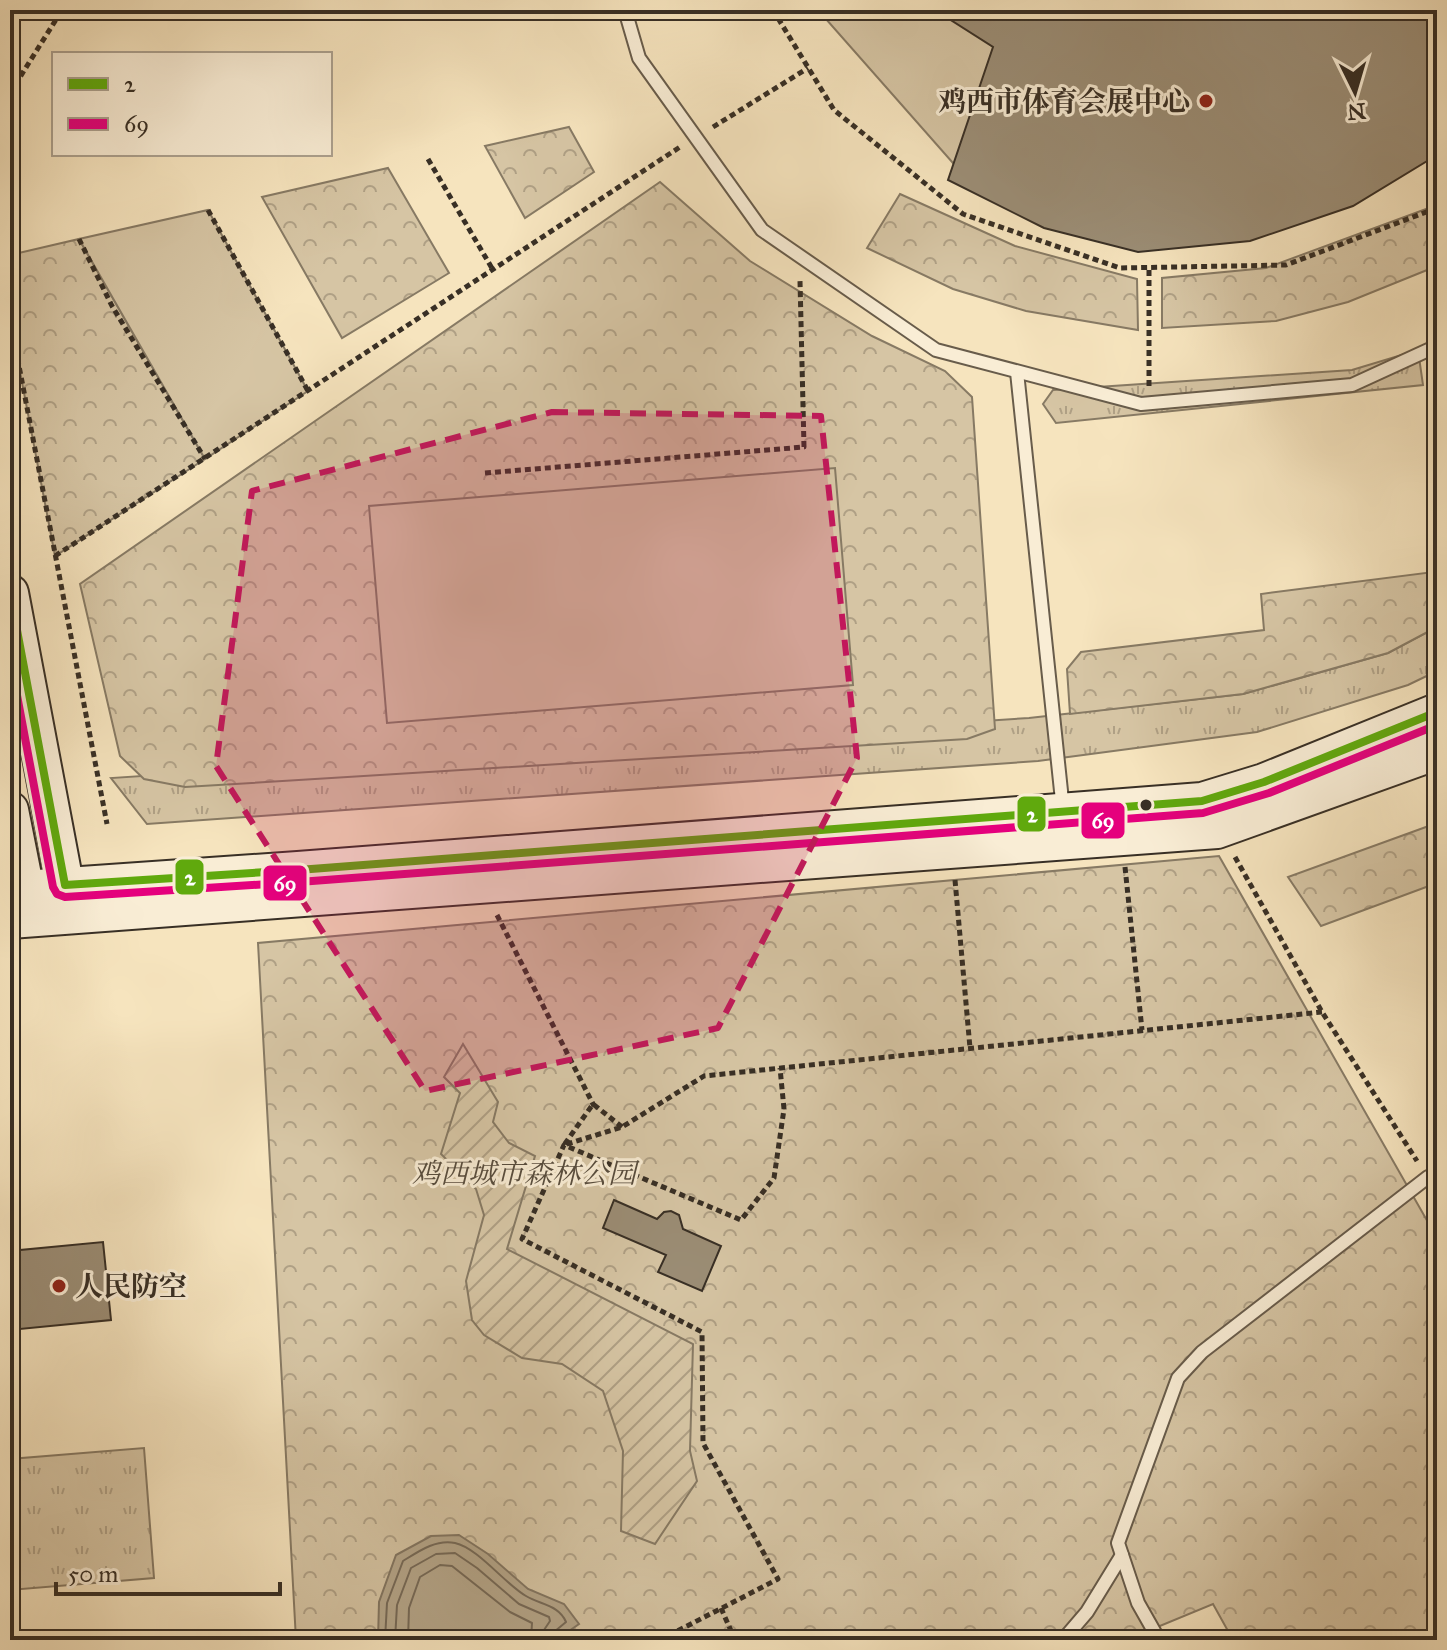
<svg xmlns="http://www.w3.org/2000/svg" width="1447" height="1650" viewBox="0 0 1447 1650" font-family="'IM FELL Great Primer','Noto Serif SC',serif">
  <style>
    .grass { fill: url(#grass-tufts); stroke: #877a64; stroke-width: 2 }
    .forest { fill: url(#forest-crowns); stroke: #877a64; stroke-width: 2 }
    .garden { fill: url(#garden-furrows); stroke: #877a64; stroke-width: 2 }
    .pitch { fill: #d6c5a4; stroke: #877a64; stroke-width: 2 }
    .water { fill: #b5a68a; stroke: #837662; stroke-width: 2 }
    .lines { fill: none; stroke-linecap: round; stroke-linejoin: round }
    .shore { stroke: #766a58; stroke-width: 2 }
    .building { fill: #9b8d75; stroke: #382f25; stroke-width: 2 }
    .service-casing { stroke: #685c4b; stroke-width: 16 }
    .secondary-casing { stroke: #382f25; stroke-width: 40 }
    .path { stroke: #382f25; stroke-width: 5; stroke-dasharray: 6 4; stroke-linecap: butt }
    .service { stroke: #f9edd5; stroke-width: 12 }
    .secondary { stroke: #f9edd5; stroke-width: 36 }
    .bus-1-casing { stroke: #f9edd5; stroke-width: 14 }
    .bus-2-casing { stroke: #f9edd5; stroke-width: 14 }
    .bus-1 { stroke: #60a90d; stroke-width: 8 }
    .bus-2 { stroke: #e5007d; stroke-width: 8 }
    .marked { fill: #c2185b; fill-opacity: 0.2; stroke: #c2185b; stroke-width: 6; stroke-dasharray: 16 10; stroke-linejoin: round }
    .poi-dot { fill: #8f2418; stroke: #f9edd5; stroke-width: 3 }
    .bus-dot { fill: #382f25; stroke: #f9edd5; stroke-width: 3 }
    .labels { text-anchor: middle; stroke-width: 6; stroke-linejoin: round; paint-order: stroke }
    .poi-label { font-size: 28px; font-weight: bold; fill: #382f25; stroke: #f9edd5; text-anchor: end }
    .park-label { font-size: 28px; font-style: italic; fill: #584d3e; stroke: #f9edd5 }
    .line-badge { stroke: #f9edd5; stroke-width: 3 }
    .badge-label { font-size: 22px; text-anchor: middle; font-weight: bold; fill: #fff }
  </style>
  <defs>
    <pattern id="grass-tufts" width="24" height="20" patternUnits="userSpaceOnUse" patternTransform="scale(2)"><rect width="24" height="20" fill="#d6c5a4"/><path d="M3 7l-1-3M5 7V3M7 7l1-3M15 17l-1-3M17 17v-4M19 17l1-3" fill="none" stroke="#afa085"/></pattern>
    <pattern id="forest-crowns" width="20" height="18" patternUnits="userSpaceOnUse" patternTransform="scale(2)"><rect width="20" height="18" fill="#d6c5a4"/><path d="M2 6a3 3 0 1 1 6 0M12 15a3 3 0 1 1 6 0" fill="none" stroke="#afa085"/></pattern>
    <pattern id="garden-furrows" width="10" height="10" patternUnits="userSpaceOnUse" patternTransform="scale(2)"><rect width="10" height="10" fill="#d6c5a4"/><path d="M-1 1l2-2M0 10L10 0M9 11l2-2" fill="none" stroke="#afa085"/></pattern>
  </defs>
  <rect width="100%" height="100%" fill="#f6e4be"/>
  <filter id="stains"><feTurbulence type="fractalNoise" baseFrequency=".0025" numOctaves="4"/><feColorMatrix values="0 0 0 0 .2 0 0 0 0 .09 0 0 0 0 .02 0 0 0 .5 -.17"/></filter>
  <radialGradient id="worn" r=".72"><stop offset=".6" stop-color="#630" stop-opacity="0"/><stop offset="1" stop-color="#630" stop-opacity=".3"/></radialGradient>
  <g class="grass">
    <path d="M1418,350L1423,385L1056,423L1043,404L1053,390L1352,370Z"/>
    <path d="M1437,627V671L1408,685L1257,732L1038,761L147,824L111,778L1029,718L1243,694L1388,653Z"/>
    <path d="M144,1448L154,1578L10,1590V1459Z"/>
  </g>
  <g class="forest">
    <path d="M569,127L594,172L525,218L485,146Z"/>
    <path d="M388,168L449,273L342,338L262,197Z"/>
    <path d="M660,182L750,261L872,336L945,371L972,397L995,729L967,739L185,787L144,779L120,756L80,584Z"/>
    <path d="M900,194L1015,246L1137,279L1138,330L1026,311L953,289L867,248Z"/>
    <path d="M1437,205V266L1348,302L1276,321L1162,328V278L1266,268Z"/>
    <path d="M79,239L205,459L55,556L10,319V255Z"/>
    <path d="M1431,534H1437V627L1388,653L1243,694L1070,714L1067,669L1081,652L1264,630L1261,594L1434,572Z"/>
    <path d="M1437,823V883L1321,926L1288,877Z"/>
    <path d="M1219,856L1437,1238V1640H1233L1213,1604L1126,1640H296L258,943Z"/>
  </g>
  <path class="garden" d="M463,1044L498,1102L493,1122L509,1143L535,1156L507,1249L693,1344L690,1451L697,1481L655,1544L621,1531L623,1451L603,1391L562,1364L522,1358L484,1335L472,1320L466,1281L484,1215L476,1189L441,1154L460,1093L444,1077Z"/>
  <g class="pitch">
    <path d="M818,10H1002L1034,34L960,171Z"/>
    <path d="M208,210L308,391L205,459L79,239Z"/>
    <path d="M835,468L853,685L387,723L369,506Z"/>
  </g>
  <path class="water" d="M459,1535L488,1554L528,1589L564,1604L579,1624L556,1640H378L379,1602L396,1555L431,1536Z"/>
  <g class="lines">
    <g class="shore">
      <path d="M385,1640L387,1603L403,1561C419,1551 436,1539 455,1543C478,1548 505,1584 526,1596C541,1605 559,1605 566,1622L554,1632L553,1640"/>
      <path d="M395,1640L397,1605L411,1568L436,1554L455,1553L477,1568L519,1604L549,1617L550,1621L544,1630L543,1640"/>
      <path d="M408,1640L409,1608L420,1577L440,1565L452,1566L510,1612L532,1623L531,1640"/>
    </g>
  </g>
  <g class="building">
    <path d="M935,10H1417L1437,28V155L1353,206L1250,241L1138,252L1044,228L948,180L993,47Z"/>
    <path d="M614,1200L657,1219L664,1212L671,1211L679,1215L683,1229L721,1246L702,1291L658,1272L666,1255L603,1228Z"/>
    <path d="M103,1242L111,1320L10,1330V1251Z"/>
  </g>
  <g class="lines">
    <g class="service-casing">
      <g id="service">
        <path d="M625,10L639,58L762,230L936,350L1141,404L1352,385L1437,346"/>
        <path d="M1017,372L1063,810"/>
        <path d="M1063,1640L1087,1612L1122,1555"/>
        <path d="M1159,1640L1138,1603L1118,1543L1178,1378L1202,1352L1428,1177"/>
      </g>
    </g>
    <g class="secondary-casing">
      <g id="secondary">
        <path d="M10,593L70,910"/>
        <path d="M10,810L30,911"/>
        <path d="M10,890L298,870L1202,801L1264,782L1437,712"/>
        <path d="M10,920L1217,830L1437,751"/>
      </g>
    </g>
    <g class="path">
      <path d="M773,10L834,110L963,214L1120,268L1286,265L1437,208"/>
      <path d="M10,93L62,10"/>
      <path d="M713,127L808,68"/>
      <path d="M428,159L493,270"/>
      <path d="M208,210L308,391"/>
      <path d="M79,239L112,306L205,459"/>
      <path d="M10,319L107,824"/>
      <path d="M1149,386V267"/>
      <path d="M485,473L804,447L800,281"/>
      <path d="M55,556L680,147"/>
      <path d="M1235,857L1322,1012L1417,1161"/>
      <path d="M1125,867L1142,1030"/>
      <path d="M955,880L970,1048"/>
      <path d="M497,915L594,1106"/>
      <path d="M622,1127L593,1104L564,1145L622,1127L704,1076L1322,1012"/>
      <path d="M721,1608L735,1640"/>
      <path d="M660,1640L778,1579L703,1443L702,1332L522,1239L564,1145L741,1220L774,1178L784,1109L780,1068"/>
    </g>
    <use href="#service" class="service"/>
    <use href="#secondary" class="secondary"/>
    <g class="bus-1-casing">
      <path id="bus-1" d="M10,593L65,885L298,870L1202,801L1264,782L1437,712"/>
    </g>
    <g class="bus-2-casing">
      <path id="bus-2" d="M10,658L53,887L57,894L65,897L299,882L1203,813L1269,793L1437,725"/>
    </g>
    <use href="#bus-1" class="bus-1"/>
    <use href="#bus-2" class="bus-2"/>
  </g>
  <path class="marked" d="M552,412L821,416L857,758L718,1028L425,1091L216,766L252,491Z"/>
  <g class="poi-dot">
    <circle cx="1206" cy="101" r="8"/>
    <circle cx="59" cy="1286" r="8"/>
  </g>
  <circle class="bus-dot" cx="1146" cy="805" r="7"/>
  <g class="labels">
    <g class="poi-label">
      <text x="1190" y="111">鸡西市体育会展中心</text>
      <text x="75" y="1296" text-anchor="start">人民防空</text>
    </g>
    <g class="park-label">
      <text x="524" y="1183">鸡西城市森林公园</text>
    </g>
  </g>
  <g class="line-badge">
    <rect x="1016" y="795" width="31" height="38" rx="8" fill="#60a90d"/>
    <rect x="1080" y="801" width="46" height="39" rx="8" fill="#e5007d"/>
    <rect x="174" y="858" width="31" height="38" rx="8" fill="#60a90d"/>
    <rect x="262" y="864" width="46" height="38" rx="8" fill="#e5007d"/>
  </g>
  <g class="badge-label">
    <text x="1032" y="822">2</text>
    <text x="1103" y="828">69</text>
    <text x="190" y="885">2</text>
    <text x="285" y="891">69</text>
  </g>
  <rect width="1447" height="1650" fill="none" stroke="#f6e4be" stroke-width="40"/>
  <rect x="12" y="12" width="1423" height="1626" fill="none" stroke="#382f25" stroke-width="4"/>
  <rect x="20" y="20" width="1407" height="1610" fill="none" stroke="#382f25" stroke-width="2"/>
  <rect x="52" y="52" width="280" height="104" fill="#f9edd5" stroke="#aca18f" stroke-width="2"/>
  <rect x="68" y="78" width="40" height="12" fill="#60a90d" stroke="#aca18f" stroke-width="2"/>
  <text x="124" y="92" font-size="24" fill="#382f25">2</text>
  <rect x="68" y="118" width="40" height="12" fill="#e5007d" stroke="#aca18f" stroke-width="2"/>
  <text x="124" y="132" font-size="24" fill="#382f25">69</text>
  <g transform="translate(1355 92) rotate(175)" stroke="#f9edd5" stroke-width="6" paint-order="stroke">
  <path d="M0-6L14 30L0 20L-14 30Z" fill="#382f25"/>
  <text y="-12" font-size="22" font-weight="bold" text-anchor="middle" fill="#382f25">N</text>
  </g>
  <path d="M56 1582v12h224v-12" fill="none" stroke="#382f25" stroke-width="4"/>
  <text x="68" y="1582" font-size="24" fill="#382f25" stroke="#f9edd5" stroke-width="6" paint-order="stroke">50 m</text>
  <rect width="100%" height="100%" filter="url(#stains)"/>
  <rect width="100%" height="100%" fill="url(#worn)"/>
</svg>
